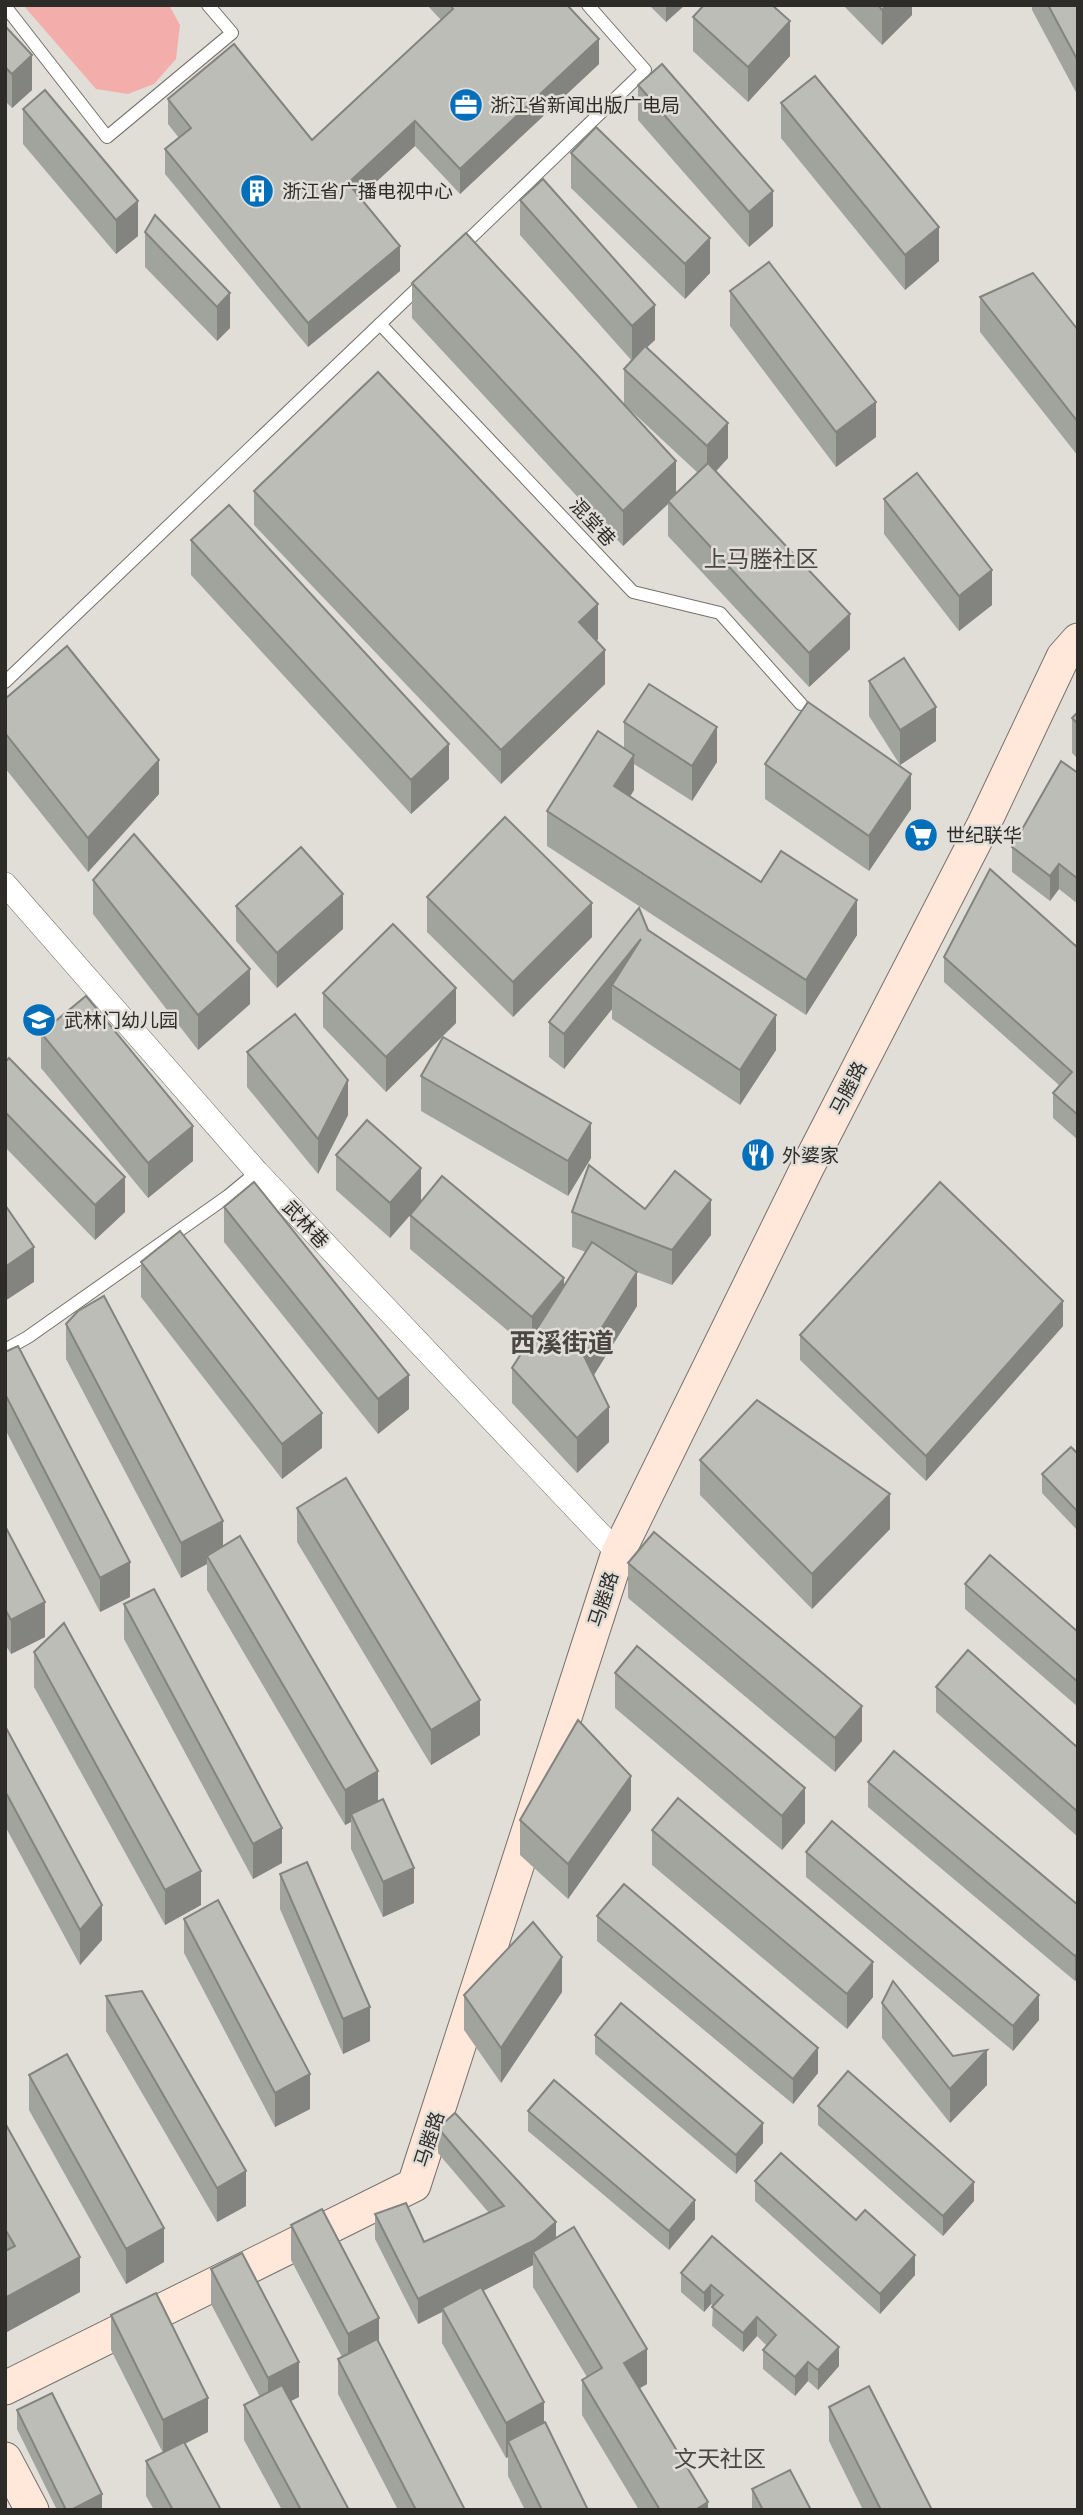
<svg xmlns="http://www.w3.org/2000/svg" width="1083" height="2515" viewBox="0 0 1083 2515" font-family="Overpass,'Noto Sans SC',sans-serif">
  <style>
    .green { fill: #f3aeac }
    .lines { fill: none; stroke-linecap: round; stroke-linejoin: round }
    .lane-casing { stroke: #75726c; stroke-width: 14 }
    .street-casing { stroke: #75726c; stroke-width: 24 }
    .secondary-casing { stroke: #75726c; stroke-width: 35 }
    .lane { stroke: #fff; stroke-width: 12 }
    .street { stroke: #fff; stroke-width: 23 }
    .secondary { stroke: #ffe8da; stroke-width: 33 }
    .wall { fill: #a1a39d; fill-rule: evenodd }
    .shaded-wall { fill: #83847f }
    .building { fill: #bbbdb6; stroke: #83847f; stroke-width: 2 }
    .labels { text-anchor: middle; stroke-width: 5; stroke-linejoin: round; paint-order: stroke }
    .poi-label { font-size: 19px; fill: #2d2c29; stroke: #e1ded8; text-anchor: start }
    .street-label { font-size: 19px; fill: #2d2c29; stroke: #e1ded8 }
    .quarter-label { font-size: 23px; fill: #4a4742; stroke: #e1ded8 }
    .district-label { font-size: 26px; font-weight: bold; fill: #4a4742; stroke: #e1ded8 }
  </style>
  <rect width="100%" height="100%" fill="#e1ded8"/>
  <path class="green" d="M23,5H169L180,25L176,59L154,84L128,94L96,89Z"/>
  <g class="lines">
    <g class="lane-casing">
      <g id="lane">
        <path d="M5,6L107,137L232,33L208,5"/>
        <path d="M460,248L645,70L588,5"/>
        <path d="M380,324L633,592L720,613L801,704"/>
        <path d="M5,682L424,282"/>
        <path d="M5,1350L28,1337L228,1196L257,1172"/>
      </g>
    </g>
    <g class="street-casing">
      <path id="street" d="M5,884L257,1172L618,1553"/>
    </g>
    <g class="secondary-casing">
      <g id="secondary">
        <path d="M5,2388L414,2185L618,1553L807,1168L984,824L1063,657L1078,640"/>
        <path d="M5,2459L32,2510"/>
      </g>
    </g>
    <use href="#lane" class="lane"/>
    <use href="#street" class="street"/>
    <use href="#secondary" class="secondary"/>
  </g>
  <g class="wall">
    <path d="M427,5H567L599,64L460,194L415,146L360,197L400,271L308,347L165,174V149L179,138L168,124V99L312,140L441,20Z"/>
    <path d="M649,5H685L666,22Z"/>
    <path d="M843,5H912V15L882,45Z"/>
    <path d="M1032,5H1078V96L1032,10Z"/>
    <path d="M693,17L790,56L748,102L693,51Z"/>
    <path d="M5,26L32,90L12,108L5,101Z"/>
    <path d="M638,85L773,226L749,247L638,120Z"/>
    <path d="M781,103L939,261L905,290L781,138Z"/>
    <path d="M23,109L138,236L116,254L23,144Z"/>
    <path d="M571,153L710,273L685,299L571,188Z"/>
    <path d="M520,200L655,340L646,348L728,458L716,471L850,649L809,687L668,536V504L623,546L412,318V283L624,404V369L632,361L520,235ZM626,406L698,473L676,493Z"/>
    <path d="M145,232L230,293V328L217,341L145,267Z"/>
    <path d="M730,291L876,437L836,467L730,326Z"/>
    <path d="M980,297L1078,330V456L980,332Z"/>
    <path d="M254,491L598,639L596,640L605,684L501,784L254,525Z"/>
    <path d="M884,499L992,605L959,631L884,534Z"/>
    <path d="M191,540L449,779L411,814L191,575Z"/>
    <path d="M869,681L936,741L900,765L869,716Z"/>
    <path d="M5,699L159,794L88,872L5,768Z"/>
    <path d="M1078,712V759L1072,753V718Z"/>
    <path d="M624,722L717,762L692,801L634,764V790L630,797L761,882L857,935L806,1015L547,846V811L624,748Z"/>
    <path d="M765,764L911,809L869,871L765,799Z"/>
    <path d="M1078,773V904L1059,889L1050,901L1012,872V847Z"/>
    <path d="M93,880L250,1004L198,1050L93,914Z"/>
    <path d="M427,897L592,937L513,1017L427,932Z"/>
    <path d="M236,906L343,929L277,988L236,941Z"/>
    <path d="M648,930L776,1050L740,1105L612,1019V1009L564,1069L549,1057V1022Z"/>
    <path d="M1078,948V1140L1053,1118V1093L1060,1086L944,982V957Z"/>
    <path d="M323,993L456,1023L386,1092L323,1027Z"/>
    <path d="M41,1033L193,1161L148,1198L41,1068Z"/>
    <path d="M247,1052L348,1115L318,1174L247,1087Z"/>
    <path d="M5,1062L125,1212L95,1240L5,1147Z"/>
    <path d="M421,1076L591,1158L568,1196L421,1111Z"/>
    <path d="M336,1155L421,1201L564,1286L586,1252L572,1247V1212L645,1209L711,1235L672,1285L637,1272V1306L593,1376L609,1442L577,1473L512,1403V1368L526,1346L410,1249V1215L390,1238L336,1190Z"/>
    <path d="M224,1207L409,1409L378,1434L224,1242Z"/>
    <path d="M141,1262L322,1448L282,1479L141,1297Z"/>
    <path d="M66,1324L223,1546L378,1802L414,1903L383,1917L351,1849V1822L345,1825L207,1590V1564L181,1578L66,1359Z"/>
    <path d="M1063,1326L926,1481L800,1360V1335Z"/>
    <path d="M5,1352L130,1597L100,1612L5,1429Z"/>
    <path d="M1078,1454V1531L1042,1493V1474Z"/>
    <path d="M700,1460L890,1529L812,1609L700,1495Z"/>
    <path d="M297,1508L480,1735L431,1765L297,1542Z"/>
    <path d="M5,1526L45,1637L11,1654L5,1644Z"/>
    <path d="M628,1563L862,1741L835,1772L628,1598Z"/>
    <path d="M965,1584L1078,1632V1707L965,1609Z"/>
    <path d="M124,1604L282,1863L253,1879L124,1639Z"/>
    <path d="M34,1652L201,1905L165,1925L34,1687Z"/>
    <path d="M615,1673L805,1823L782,1850L615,1708Z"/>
    <path d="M936,1687L1078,1748V1837L936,1712Z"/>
    <path d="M5,1726L102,1940L80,1965L5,1826Z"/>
    <path d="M868,1782L1078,1905L1075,1981L868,1807Z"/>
    <path d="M631,1810L568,1899L520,1855V1820Z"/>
    <path d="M652,1830L873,1997L847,2029L652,1865Z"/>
    <path d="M806,1852L1039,2020L1013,2051L806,1877Z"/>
    <path d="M280,1874L370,2041L343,2054L280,1909Z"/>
    <path d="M597,1916L818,2073L793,2104L597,1941Z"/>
    <path d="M184,1919L310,2109L275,2127L184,1953Z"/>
    <path d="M562,1992L501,2083L464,2030V1995Z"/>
    <path d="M106,1996L246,2206L217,2222L106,2031Z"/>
    <path d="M882,2003L953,2056L987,2085L950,2123L882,2038Z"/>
    <path d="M595,2035L763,2143L736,2174L595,2054Z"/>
    <path d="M29,2075L164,2262L126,2284L29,2110Z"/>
    <path d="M818,2106L974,2201L943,2236L818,2125Z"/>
    <path d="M528,2111L695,2219L669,2250L528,2131Z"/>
    <path d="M5,2123L80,2292L5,2333Z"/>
    <path d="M438,2128L556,2238L647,2384L640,2388L708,2510H639L582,2415V2380L587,2377L533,2287V2265L483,2291L544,2423L588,2510H525L508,2476V2457L506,2458L442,2343V2312L418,2324L375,2239V2214L424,2242L489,2213L438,2153Z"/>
    <path d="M755,2181L915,2275L880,2314L755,2201Z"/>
    <path d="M291,2225L379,2343L465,2510H398L338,2394V2359L342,2357L291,2260Z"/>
    <path d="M712,2236L839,2366L818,2390L808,2381L795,2396L763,2369V2350L767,2346L757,2336L743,2352L712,2326L713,2306L711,2304L704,2312L681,2292V2273Z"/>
    <path d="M211,2269L299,2397L290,2401L349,2510H282L244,2440V2405L260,2397L211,2304Z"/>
    <path d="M111,2315L208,2432L185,2444L221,2510H154L146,2496V2461L163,2453L111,2350Z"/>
    <path d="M829,2407L932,2510H863L829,2441Z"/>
    <path d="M17,2410L102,2510H57L17,2429Z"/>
    <path d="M752,2489L811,2510H752Z"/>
  </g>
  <g class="shaded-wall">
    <path d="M666,5H685L666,22Z"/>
    <path d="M887,5H912V15L882,45V10Z"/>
    <path d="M790,21V56L748,102V67Z"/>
    <path d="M599,39V64L460,194V169Z"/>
    <path d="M32,55V90L12,108V74Z"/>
    <path d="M415,121V146L348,208V183Z"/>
    <path d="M773,191V226L749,247V212Z"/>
    <path d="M138,201V236L116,254V220Z"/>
    <path d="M939,227V261L905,290V255Z"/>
    <path d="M710,238V273L685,299V264Z"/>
    <path d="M400,246V271L308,347V323Z"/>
    <path d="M230,293V328L217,341V307Z"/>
    <path d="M655,305V340L632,361V326Z"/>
    <path d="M876,402V437L836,467V432Z"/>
    <path d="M728,423V458L707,481V446Z"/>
    <path d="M676,461V495L668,501V504L623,546V511Z"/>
    <path d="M992,570V605L959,631V596Z"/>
    <path d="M598,604V639L579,657V622Z"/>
    <path d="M850,614V649L809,687V653Z"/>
    <path d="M605,650V684L501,784V750Z"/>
    <path d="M936,707V741L900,765V730Z"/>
    <path d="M717,727V762L692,801V766Z"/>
    <path d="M449,744V779L411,814V780Z"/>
    <path d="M634,755V790L614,821V786Z"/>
    <path d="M159,760V794L88,872V838Z"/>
    <path d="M911,774V809L869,871V836Z"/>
    <path d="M1059,864V889L1050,901V876Z"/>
    <path d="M343,894V929L277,988V953Z"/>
    <path d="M857,900V935L806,1015V980Z"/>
    <path d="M592,903V937L513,1017V982Z"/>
    <path d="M641,939L612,985V1009L564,1069V1034Z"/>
    <path d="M250,969V1004L198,1050V1015Z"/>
    <path d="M456,988V1023L386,1092V1057Z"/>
    <path d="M776,1015V1050L740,1105V1070Z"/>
    <path d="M348,1080V1115L318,1174V1139Z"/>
    <path d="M591,1123V1158L568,1196V1161Z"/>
    <path d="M193,1126V1161L148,1198V1163Z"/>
    <path d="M421,1168V1203L390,1238V1203Z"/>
    <path d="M125,1177V1212L95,1240V1205Z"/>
    <path d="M711,1200V1235L672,1285V1250Z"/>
    <path d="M34,1247V1282L5,1301V1267Z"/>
    <path d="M637,1272V1306L584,1391V1356Z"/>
    <path d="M564,1278V1313L532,1351V1317Z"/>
    <path d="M1063,1301V1326L926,1481V1456Z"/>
    <path d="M409,1375V1409L378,1434V1399Z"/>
    <path d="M609,1407V1442L577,1473V1438Z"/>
    <path d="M322,1413V1448L282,1479V1444Z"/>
    <path d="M890,1494V1529L812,1609V1574Z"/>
    <path d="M223,1521V1556H207V1564L181,1578V1543Z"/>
    <path d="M130,1562V1597L100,1612V1578Z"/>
    <path d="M45,1602V1637L11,1654V1620Z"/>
    <path d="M480,1700V1735L431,1765V1730Z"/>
    <path d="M862,1706V1741L835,1772V1738Z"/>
    <path d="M378,1771V1806L351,1814V1822L345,1825V1790Z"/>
    <path d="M631,1776V1810L568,1899V1864Z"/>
    <path d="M805,1788V1823L782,1850V1816Z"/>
    <path d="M282,1828V1863L253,1879V1844Z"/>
    <path d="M414,1868V1903L383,1917V1882Z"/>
    <path d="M201,1871V1905L165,1925V1890Z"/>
    <path d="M102,1905V1940L80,1965V1930Z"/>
    <path d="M1078,1953V1978L1075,1981V1956Z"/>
    <path d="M562,1957V1992L501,2083V2048Z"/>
    <path d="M873,1962V1997L847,2029V1994Z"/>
    <path d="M1039,1995V2020L1013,2051V2026Z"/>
    <path d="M370,2007V2041L343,2054V2019Z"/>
    <path d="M818,2048V2073L793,2104V2079Z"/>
    <path d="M987,2050V2085L950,2123V2089Z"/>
    <path d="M310,2074V2109L275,2127V2093Z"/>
    <path d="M763,2123V2143L736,2174V2155Z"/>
    <path d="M246,2171V2206L217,2222V2188Z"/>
    <path d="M974,2182V2201L943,2236V2216Z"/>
    <path d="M695,2200V2219L669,2250V2231Z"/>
    <path d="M556,2222V2247L533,2252V2265L444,2311L442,2308V2312L418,2324V2299Z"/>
    <path d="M164,2228V2262L126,2284V2249Z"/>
    <path d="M915,2255V2275L880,2314V2294Z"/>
    <path d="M80,2257V2292L5,2333V2298Z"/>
    <path d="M711,2285V2304L704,2312V2293Z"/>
    <path d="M757,2317V2336L743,2352V2333Z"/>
    <path d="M379,2318V2353L348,2369V2334Z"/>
    <path d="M839,2347V2366L818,2390V2370Z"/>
    <path d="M647,2349V2384L624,2397V2363Z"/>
    <path d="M299,2362V2397L268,2413V2378Z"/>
    <path d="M808,2362V2381L795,2396V2377Z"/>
    <path d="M208,2398V2432L163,2454V2420Z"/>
    <path d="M544,2402V2437L508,2441V2457L506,2458V2423Z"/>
    <path d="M102,2494V2510H71Z"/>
    <path d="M708,2502V2510H695Z"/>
  </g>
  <g class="building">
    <path d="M450,5H567L599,39L460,169L415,121L348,183L400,246L308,323L165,149L191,128L168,99L234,44L312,140L453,9Z"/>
    <path d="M704,5H772L790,21L748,67L693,17Z"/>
    <path d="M878,5H887L882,10Z"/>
    <path d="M1048,5H1078V61Z"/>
    <path d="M5,26L32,55L12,74L5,67Z"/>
    <path d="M662,64L773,191L749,212L638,85Z"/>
    <path d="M815,76L939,227L905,255L781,103Z"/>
    <path d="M45,90L138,201L116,220L23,109Z"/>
    <path d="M596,127L710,238L685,264L571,153Z"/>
    <path d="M543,179L655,305L632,326L520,200Z"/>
    <path d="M155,215L230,293L217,307L145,232Z"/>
    <path d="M466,233L676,461L623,511L412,283Z"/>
    <path d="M769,262L876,402L836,432L730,291Z"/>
    <path d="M1033,273L1078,330V422L980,297Z"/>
    <path d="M645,346L728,423L707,446L624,369Z"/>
    <path d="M378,372L598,604L579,622L605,650L501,750L254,491Z"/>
    <path d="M708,463L850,614L809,653L668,501Z"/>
    <path d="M917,473L992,570L959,596L884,499Z"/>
    <path d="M229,505L449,744L411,780L191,540Z"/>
    <path d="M67,646L159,760L88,838L5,733V699Z"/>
    <path d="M904,658L936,707L900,730L869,681Z"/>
    <path d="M649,684L717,727L692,766L624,722Z"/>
    <path d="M808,702L911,774L869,836L765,764Z"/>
    <path d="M1078,712V724L1072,718Z"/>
    <path d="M598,731L634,755L614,786L761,882L781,851L857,900L806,980L547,811Z"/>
    <path d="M1061,761L1078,773V879L1059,864L1050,876L1012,847Z"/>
    <path d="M505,817L592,903L513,982L427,897Z"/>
    <path d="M134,834L250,969L198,1015L93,880Z"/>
    <path d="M301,847L343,894L277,953L236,906Z"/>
    <path d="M990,869L1078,948V1115L1053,1093L1072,1072L944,957Z"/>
    <path d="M639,908L648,930L776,1015L740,1070L612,985L641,939L564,1034L549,1022Z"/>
    <path d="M393,924L456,988L386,1057L323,993Z"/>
    <path d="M86,996L193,1126L148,1163L41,1033Z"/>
    <path d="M295,1014L348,1080L318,1139L247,1052Z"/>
    <path d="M443,1037L591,1123L568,1161L421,1076Z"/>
    <path d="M9,1058L125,1177L95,1205L5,1112V1062Z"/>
    <path d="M367,1120L421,1168L390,1203L336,1155Z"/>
    <path d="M589,1165L645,1209L675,1171L711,1200L672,1250L572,1212Z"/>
    <path d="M442,1176L564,1278L532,1317L410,1215Z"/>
    <path d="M254,1182L409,1375L378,1399L224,1207Z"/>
    <path d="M940,1182L1063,1301L926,1456L800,1335Z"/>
    <path d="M5,1205L34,1247L5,1267Z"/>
    <path d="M180,1231L322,1413L282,1444L141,1262Z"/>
    <path d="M592,1242L637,1272L584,1356L609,1407L577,1438L512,1368Z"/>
    <path d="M104,1296L223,1521L181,1543L66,1324L78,1311Z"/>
    <path d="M18,1346L130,1562L100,1578L5,1394V1352Z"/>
    <path d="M757,1400L890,1494L812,1574L700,1460Z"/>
    <path d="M1071,1447L1078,1454V1512L1042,1474Z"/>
    <path d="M346,1478L480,1700L431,1730L297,1508Z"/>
    <path d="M5,1526L45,1602L11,1620L5,1609Z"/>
    <path d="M654,1532L862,1706L835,1738L628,1563Z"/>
    <path d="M240,1536L378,1771L345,1790L207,1556Z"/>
    <path d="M990,1555L1078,1632V1682L965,1584Z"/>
    <path d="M154,1589L282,1828L253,1844L124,1604Z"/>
    <path d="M64,1623L201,1871L165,1890L34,1652Z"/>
    <path d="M637,1646L805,1788L782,1816L615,1673Z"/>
    <path d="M968,1650L1078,1748V1812L936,1687Z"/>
    <path d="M578,1720L631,1776L568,1864L520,1820Z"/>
    <path d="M5,1726L102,1905L80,1930L5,1791Z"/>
    <path d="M894,1751L1078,1905V1953L1075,1956L868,1782Z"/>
    <path d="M678,1798L873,1962L847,1994L652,1830Z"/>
    <path d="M383,1799L414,1868L383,1882L351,1814Z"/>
    <path d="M832,1821L1039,1995L1013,2026L806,1852Z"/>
    <path d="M307,1862L370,2007L343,2019L280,1874Z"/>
    <path d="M624,1884L818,2048L793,2079L597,1916Z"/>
    <path d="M218,1900L310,2074L275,2093L184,1919Z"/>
    <path d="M533,1922L562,1957L501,2048L464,1995Z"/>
    <path d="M893,1981L953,2056L987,2050L950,2089L882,2003Z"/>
    <path d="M142,1991L246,2171L217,2188L106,1996Z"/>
    <path d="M621,2003L763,2123L736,2155L595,2035Z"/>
    <path d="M67,2054L164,2228L126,2249L29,2075Z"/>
    <path d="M848,2071L974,2182L943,2216L818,2106Z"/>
    <path d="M554,2080L695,2200L669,2231L528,2111Z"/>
    <path d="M455,2113L556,2222L535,2240L418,2299L375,2214L406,2203L424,2242L504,2206L438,2128Z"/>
    <path d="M5,2123L80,2257L5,2298V2251L15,2246L5,2229Z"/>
    <path d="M781,2153L856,2220L865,2210L915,2255L880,2294L755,2181Z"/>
    <path d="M322,2209L379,2318L348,2334L291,2225Z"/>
    <path d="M574,2227L647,2349L624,2363L708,2502L695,2510H660L582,2380L602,2368L533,2252Z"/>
    <path d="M712,2236L839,2347L818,2370L808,2362L795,2377L763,2350L776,2335L757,2317L743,2333L712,2307L723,2295L711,2285L704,2293L681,2273Z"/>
    <path d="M242,2253L299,2362L268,2378L211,2269Z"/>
    <path d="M481,2287L544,2402L506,2423L442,2308Z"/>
    <path d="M156,2293L208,2398L163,2420L111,2315Z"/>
    <path d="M377,2339L465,2510H416L338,2359Z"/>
    <path d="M282,2385L349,2510H301L244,2405Z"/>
    <path d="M869,2386L932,2510H881L829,2407Z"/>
    <path d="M52,2393L102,2494L71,2510H66L17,2410Z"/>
    <path d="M545,2422L588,2510H542L508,2441Z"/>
    <path d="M184,2442L221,2510H173L146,2461Z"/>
    <path d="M790,2470L811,2510H763L752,2489Z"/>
  </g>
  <defs>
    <g id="office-disc" transform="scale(1.75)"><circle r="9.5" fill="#036fba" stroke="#e1ded8"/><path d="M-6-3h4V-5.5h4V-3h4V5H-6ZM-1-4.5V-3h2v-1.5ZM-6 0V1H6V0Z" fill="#fff"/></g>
    <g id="building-disc" transform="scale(1.75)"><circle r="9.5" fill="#036fba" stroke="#e1ded8"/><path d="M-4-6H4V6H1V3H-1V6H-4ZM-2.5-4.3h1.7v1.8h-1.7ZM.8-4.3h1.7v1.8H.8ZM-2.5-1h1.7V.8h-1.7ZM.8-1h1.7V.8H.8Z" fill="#fff"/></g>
    <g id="supermarket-disc" transform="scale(1.75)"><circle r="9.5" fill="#036fba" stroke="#e1ded8"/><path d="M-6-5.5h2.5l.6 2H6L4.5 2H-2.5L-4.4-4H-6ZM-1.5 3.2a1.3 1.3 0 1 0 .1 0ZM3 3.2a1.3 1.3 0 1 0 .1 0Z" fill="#fff"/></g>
    <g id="school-disc" transform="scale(1.75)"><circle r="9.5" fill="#036fba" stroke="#e1ded8"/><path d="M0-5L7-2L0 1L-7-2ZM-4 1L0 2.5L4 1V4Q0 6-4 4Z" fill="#fff"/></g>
    <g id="restaurant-disc" transform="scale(1.75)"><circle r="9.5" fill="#036fba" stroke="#e1ded8"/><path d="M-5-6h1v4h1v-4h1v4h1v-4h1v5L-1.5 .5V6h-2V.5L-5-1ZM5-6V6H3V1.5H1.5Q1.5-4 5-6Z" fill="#fff"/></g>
  </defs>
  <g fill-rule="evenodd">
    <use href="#office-disc" x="466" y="105"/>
    <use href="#building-disc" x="257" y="191"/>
    <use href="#supermarket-disc" x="921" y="835"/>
    <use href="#school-disc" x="39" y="1020"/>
    <use href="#restaurant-disc" x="758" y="1155"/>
  </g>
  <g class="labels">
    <g class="poi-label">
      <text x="490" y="112">浙江省新闻出版广电局</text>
      <text x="282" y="198">浙江省广播电视中心</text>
      <text x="946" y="842">世纪联华</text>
      <text x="64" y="1027">武林门幼儿园</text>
      <text x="782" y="1162">外婆家</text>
    </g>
    <g class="street-label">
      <text transform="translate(593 522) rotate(47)" y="7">混堂巷</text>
      <text transform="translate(848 1088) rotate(-63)" y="7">马塍路</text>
      <text transform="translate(306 1224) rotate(47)" y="7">武林巷</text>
      <text transform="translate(603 1599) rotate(-72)" y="7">马塍路</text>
      <text transform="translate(429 2139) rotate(-72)" y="7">马塍路</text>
    </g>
    <g class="quarter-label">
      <text x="761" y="567">上马塍社区</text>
      <text x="720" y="2467">文天社区</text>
    </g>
    <g class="district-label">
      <text x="562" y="1352">西溪街道</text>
    </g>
  </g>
  <rect width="1083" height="2515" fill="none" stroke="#2d2c29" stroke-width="14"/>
</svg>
